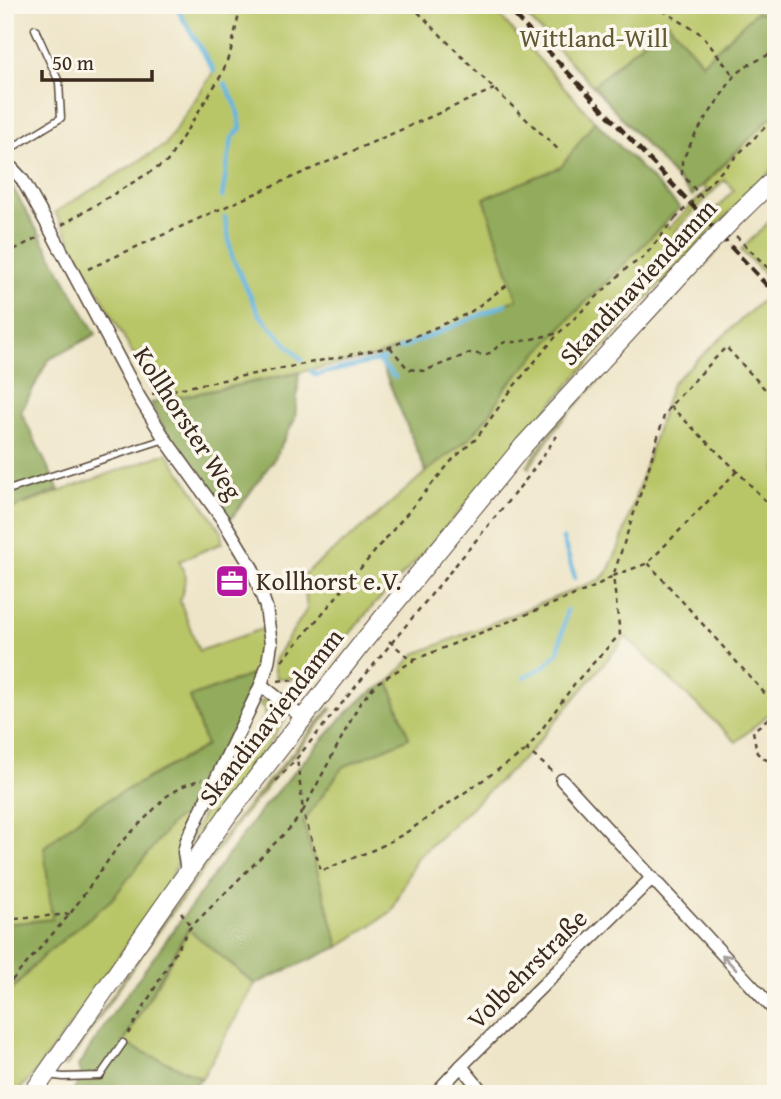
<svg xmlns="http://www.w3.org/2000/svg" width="781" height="1099" viewBox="0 0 781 1099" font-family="'Gentium Book Plus',serif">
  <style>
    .green { fill: #b9c668; stroke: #7a7843; stroke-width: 2; fill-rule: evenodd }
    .forest { fill: #92ab5c; stroke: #666a3d; stroke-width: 2 }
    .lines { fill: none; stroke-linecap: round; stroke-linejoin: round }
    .stream { stroke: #65b6e0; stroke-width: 4.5 }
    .service-casing { stroke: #564638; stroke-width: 9 }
    .minor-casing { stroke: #564638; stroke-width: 15 }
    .secondary-casing { stroke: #564638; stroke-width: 20 }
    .path { stroke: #564638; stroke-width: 2.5; stroke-dasharray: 5 5; stroke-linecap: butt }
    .service { stroke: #fff; stroke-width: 6 }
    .minor { stroke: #fff; stroke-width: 12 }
    .secondary { stroke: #fff; stroke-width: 18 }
    .rail { stroke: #3b2a1e; stroke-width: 4.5; stroke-dasharray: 10 5; stroke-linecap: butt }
    .secondary-bridge-casing { stroke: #564638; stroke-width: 20; stroke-linecap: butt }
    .path-bridge { stroke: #564638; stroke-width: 2.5; stroke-dasharray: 5 5; stroke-linecap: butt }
    .secondary-bridge { stroke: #fff; stroke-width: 18 }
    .oneway { stroke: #a79f9a }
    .labels { text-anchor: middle; stroke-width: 7; stroke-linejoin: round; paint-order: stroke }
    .park-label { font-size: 26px; fill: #615934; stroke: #fbf7ec }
    .street-label { font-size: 26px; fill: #3b2a1e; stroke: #fbf7ec }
    .poi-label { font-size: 26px; fill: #3b2a1e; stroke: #fbf7ec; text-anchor: start }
  </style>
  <rect width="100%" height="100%" fill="#fbf7ec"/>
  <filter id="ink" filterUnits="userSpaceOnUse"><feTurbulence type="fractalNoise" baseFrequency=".0143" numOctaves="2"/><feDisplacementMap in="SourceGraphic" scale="14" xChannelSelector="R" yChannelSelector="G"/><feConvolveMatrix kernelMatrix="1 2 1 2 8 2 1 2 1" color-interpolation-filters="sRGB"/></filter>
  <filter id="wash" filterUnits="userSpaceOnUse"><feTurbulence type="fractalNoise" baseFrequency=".00686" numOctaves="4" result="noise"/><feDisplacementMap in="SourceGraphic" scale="28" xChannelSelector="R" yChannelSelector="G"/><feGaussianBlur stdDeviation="1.57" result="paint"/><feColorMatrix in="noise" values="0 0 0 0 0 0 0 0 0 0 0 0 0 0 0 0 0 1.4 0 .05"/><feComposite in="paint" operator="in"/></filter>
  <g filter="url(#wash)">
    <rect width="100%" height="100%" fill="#eee5c8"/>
    <g class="green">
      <path d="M175,5H490L595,121L561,167L485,198L518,299L378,356L159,401L55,212L165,145L214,71Z"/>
      <path d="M516,5H776V16L756,12L702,63L666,21L593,86Z"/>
      <path d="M776,112V166L699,243L652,293L547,409L429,547L372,607L308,684C297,678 288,678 276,678L273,668L274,660L307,609L303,575L367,524L426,472L471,437L491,412L505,388L574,314L664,224L669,228L707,190L703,186ZM724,180L734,190L684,242L674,232Z"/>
      <path d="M776,215V286L741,250Z"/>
      <path d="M717,247L719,249L713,256L559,424L529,468L527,466L557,423L636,334Z"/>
      <path d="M767,296L776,306V708L736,742L626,637L529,753L416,859L392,911L339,947L303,822L343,767L409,738L389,682L415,654L601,579L608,571L620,545L672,383Z"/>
      <path d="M167,453L222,532V543L179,561L186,577L180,601L199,651L262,629C267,646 263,656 257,673L190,697L206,746L88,811L52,920L5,924V511Z"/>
      <path d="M262,700L270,701L284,712L285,720L254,767L193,849L191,848L194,832L219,781L262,730L259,726L265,717V708L260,705Z"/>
      <path d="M330,708L332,709L241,818L140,957L66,1067L64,1066L202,865L239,816Z"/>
      <path d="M194,813L182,840L179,859L167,887L75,1019L37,1070L16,1094H5V998L42,957L112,899L174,820Z"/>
      <path d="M189,929L255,984L202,1078L123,1043Z"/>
    </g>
    <g class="forest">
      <path d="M756,12L776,16V112L692,196L593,86L667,21L702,63Z"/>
      <path d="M595,121L680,208L574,314L505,388L491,412L471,437L426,472L378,356L517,299L484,198L561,167Z"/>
      <path d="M5,174L96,334L48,360L21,412L59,490L5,511Z"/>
      <path d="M299,373L295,419L274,459L229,522L171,442L151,403Z"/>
      <path d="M257,673C238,721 217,767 194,813L174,820L112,899L42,957L5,997V924L52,919L44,847L88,811L206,746L190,697Z"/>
      <path d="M389,682L409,738L343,767L303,822L339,947L255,984L188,929L123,1043L202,1078L184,1094H71L82,1078L78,1066L116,1009L264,806L342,718L365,696Z"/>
    </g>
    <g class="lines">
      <g class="stream">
        <path d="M175,5L214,71"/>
        <path d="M222,197L232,138L241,128L236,105L225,84"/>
        <path d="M225,217L232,257L259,314L302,360"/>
        <path d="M399,349L506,304"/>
        <path d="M378,361L395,377"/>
        <path d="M311,371L315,375L384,359"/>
        <path d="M563,539L575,578"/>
        <path d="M524,677L544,667L558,652L567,610"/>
      </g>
    </g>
  </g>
  <g filter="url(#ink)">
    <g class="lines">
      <g class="service-casing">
        <g id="service">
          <path d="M5,152L61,118L59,82L35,29"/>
          <path d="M5,491L165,439"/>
          <path d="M48,1075L63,1077L100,1076L123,1043"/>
        </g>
      </g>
      <g class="minor-casing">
        <g id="minor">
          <path d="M5,161L22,179L51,231L139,397L165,439L223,520L252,568L266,607L271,644L268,663L261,685L187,840L184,852L187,872"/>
          <path d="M261,685L303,718"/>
          <path d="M562,780L652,878"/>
          <path d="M461,1066L484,1094"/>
          <path d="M435,1094L461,1066L652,878L776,1012"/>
        </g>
      </g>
      <g class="secondary-casing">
        <g id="secondary">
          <path d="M735,217L776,177"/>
          <path d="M32,1094L229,813L359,647L524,445L705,248"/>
        </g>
      </g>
      <g class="path">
        <path d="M411,5L494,89L561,152"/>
        <path d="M553,5L641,9L655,8"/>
        <path d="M654,5L701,34L734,76"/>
        <path d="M705,188L776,116"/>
        <path d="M715,213L682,174V161L695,135L734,76L748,65L776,51"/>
        <path d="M62,225L167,162L222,74L231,50L241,5"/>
        <path d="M736,236L776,276"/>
        <path d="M5,254L41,236"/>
        <path d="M88,269L211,213L494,89"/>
        <path d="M390,347L408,369L424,371L470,353L484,355L492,352L500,344L506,342H518L559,333"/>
        <path d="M152,394L390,347L469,313L507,285"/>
        <path d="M670,406L737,471L776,512"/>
        <path d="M648,563L776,706"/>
        <path d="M389,641L407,656L416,659L592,588L613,576L646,477L664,416L670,406L726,347L776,401"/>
        <path d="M416,659L377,683L360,703L303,811L321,871L378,848L404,834L527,750"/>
        <path d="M282,661L454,458L476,439L514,386L559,333L628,267L643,258L675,219"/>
        <path d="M278,681C290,679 298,680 308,687"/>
        <path d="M776,712L753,731L757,753L776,767"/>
        <path d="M552,771L527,750L575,683L620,634L613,576L648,563L737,471"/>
        <path d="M276,781L297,758L528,477L559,433"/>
        <path d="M181,912L191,927"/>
        <path d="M5,920L70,914"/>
        <path d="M5,988L70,914L119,845L167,796L183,786L202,779"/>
        <path d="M128,1034L189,929L292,826L303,811L297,758"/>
        <path d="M85,1094L91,1086"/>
      </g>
      <use href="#service" class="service"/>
      <use href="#minor" class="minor"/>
      <use href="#secondary" class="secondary"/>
      <path class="rail" d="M505,5L776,295"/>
      <g class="secondary-bridge-casing">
        <path id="secondary-bridge" d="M705,248L735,217"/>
      </g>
      <path class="path-bridge" d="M675,219L705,188"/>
      <use href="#secondary-bridge" class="secondary-bridge"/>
    </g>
    <defs><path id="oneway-shaft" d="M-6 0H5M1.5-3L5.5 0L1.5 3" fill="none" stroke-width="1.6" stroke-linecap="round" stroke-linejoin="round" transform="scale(1.75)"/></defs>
    <use class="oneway" href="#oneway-shaft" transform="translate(729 962) rotate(-133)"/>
  </g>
  <defs>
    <g id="office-square" transform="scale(1.75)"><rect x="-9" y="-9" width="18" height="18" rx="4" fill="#b5179e" stroke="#fbf7ec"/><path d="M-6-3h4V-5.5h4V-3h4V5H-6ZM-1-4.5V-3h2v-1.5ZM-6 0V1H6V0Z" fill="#fff"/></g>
  </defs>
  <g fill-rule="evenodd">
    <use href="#office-square" x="232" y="581"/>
  </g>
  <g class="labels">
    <g class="park-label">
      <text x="594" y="47">Wittland-Will</text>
    </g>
    <g class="street-label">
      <text transform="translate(638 282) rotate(-47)" y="9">Skandinaviendamm</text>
      <text transform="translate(188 423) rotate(57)" y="9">Kollhorster Weg</text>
      <text transform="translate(271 717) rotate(-52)" y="9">Skandinaviendamm</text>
      <text transform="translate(527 969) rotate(-45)" y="9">Volbehrstraße</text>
    </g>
    <g class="poi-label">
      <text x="256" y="590">Kollhorst e.V.</text>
    </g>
  </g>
  <rect width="781" height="1099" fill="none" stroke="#fbf7ec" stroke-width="28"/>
  <path d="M42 70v10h110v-10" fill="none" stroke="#3b2a1e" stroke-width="3.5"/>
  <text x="52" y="70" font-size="21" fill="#3b2a1e" stroke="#fbf7ec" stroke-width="5" paint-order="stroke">50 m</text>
</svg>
